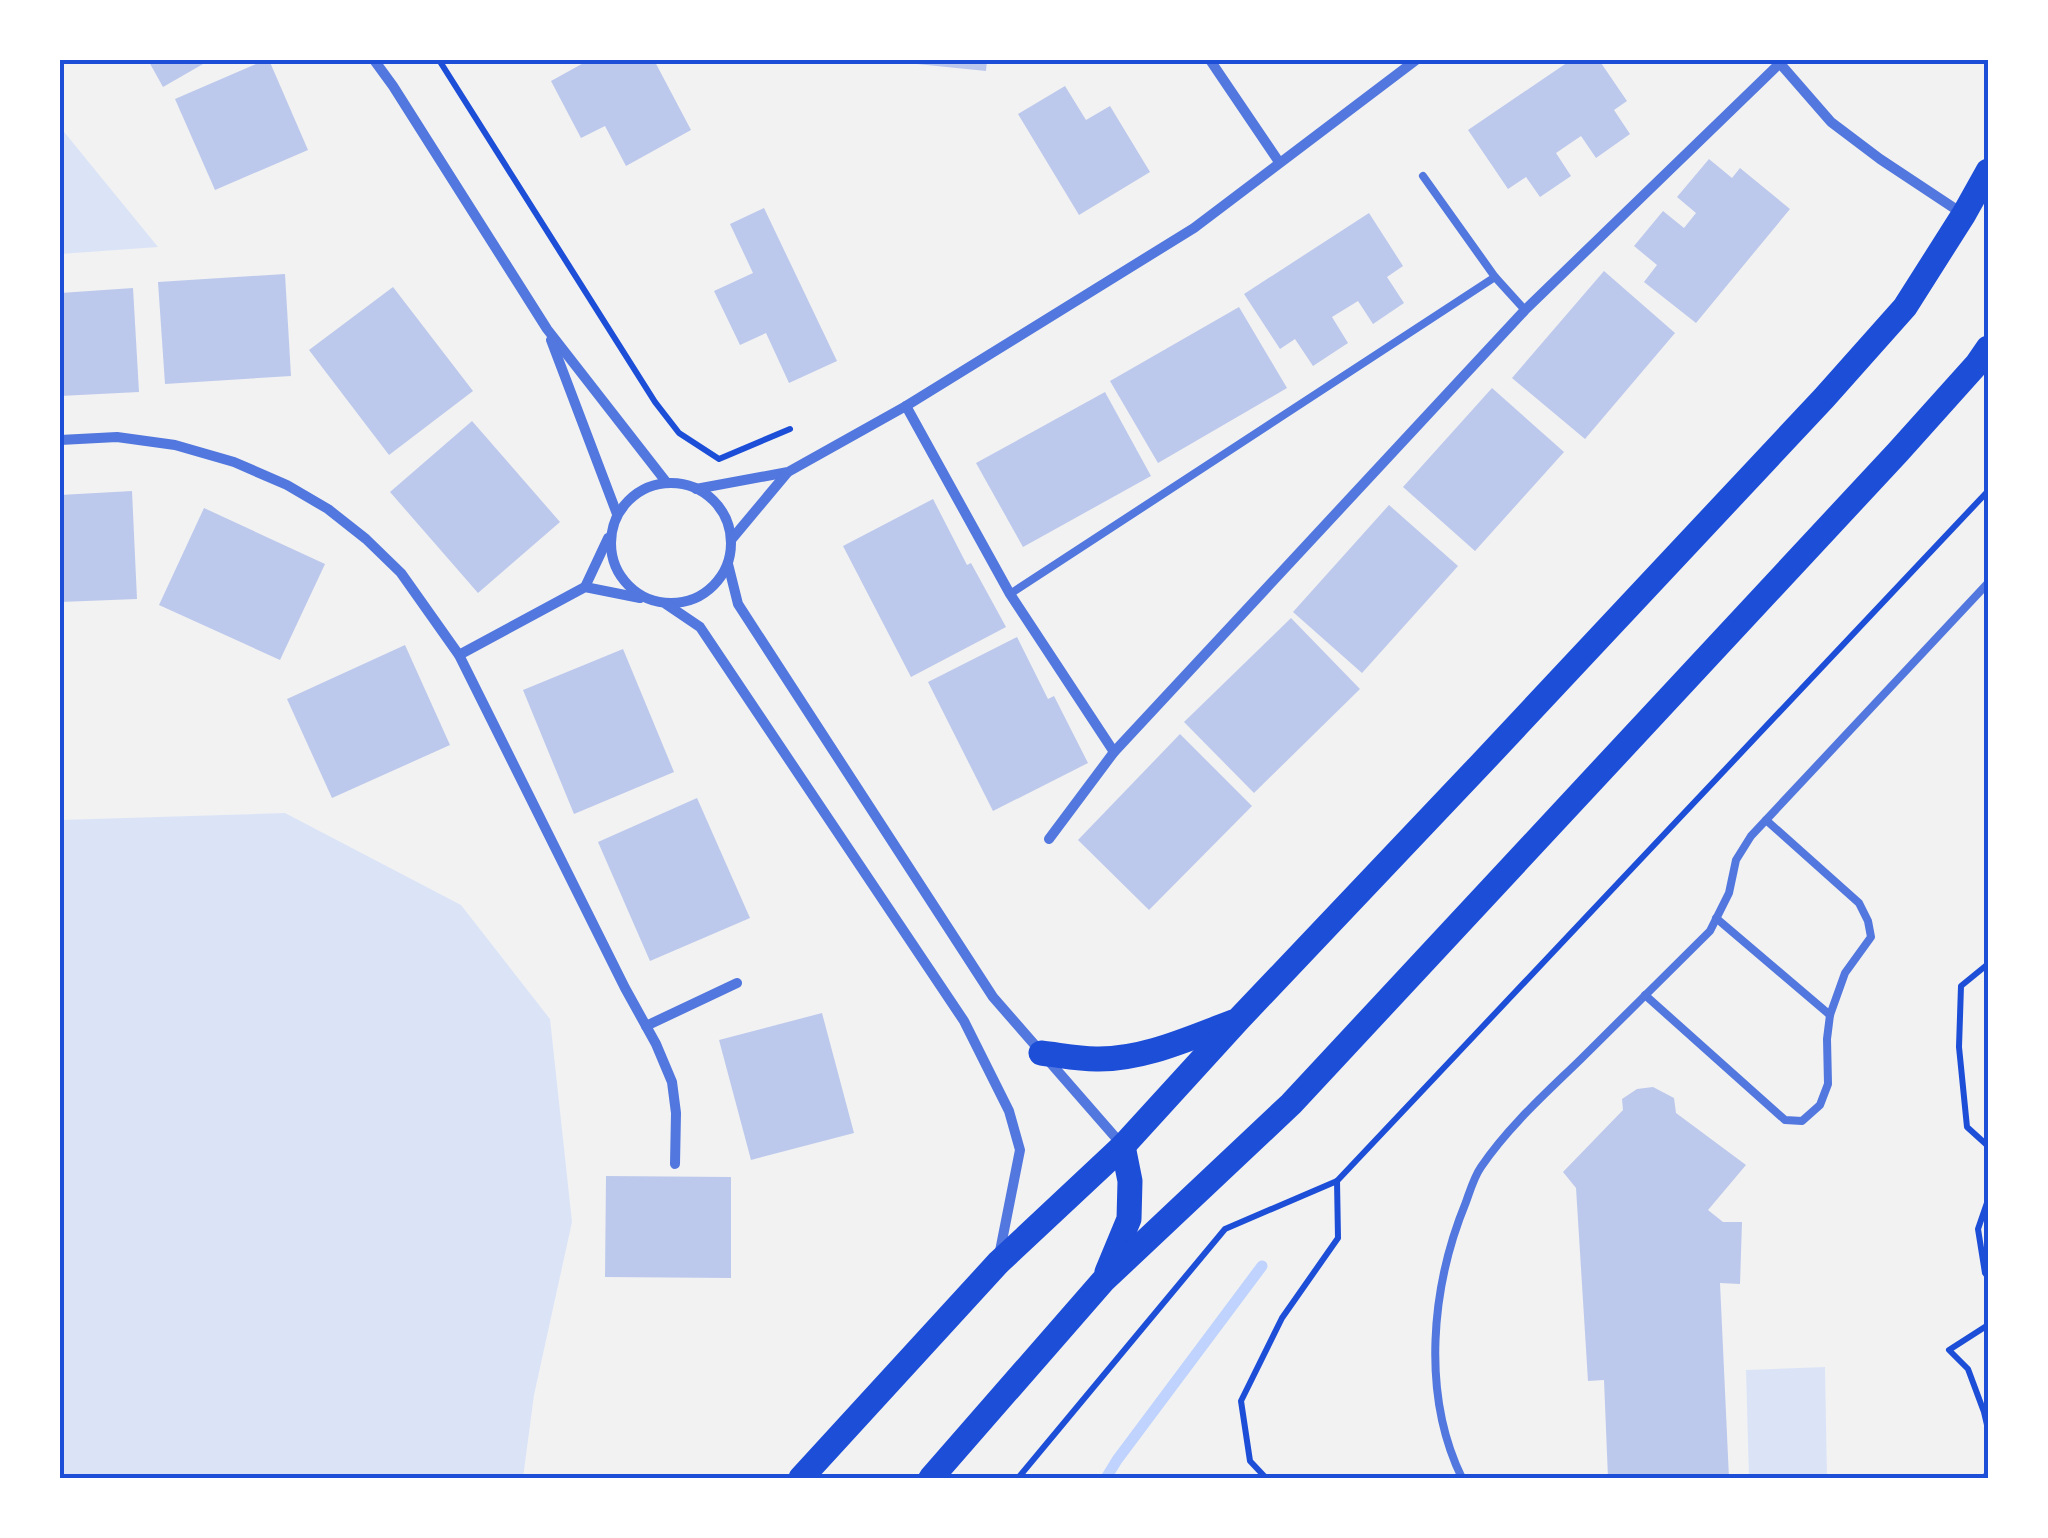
<svg xmlns="http://www.w3.org/2000/svg" width="2048" height="1538" viewBox="0 0 2048 1538" font-family="Ubuntu,sans-serif">
  <style>
    .green { fill: #dbe4f7 }
    .lines { fill: none; stroke-linecap: round; stroke-linejoin: round }
    .stream { stroke: #bfd3fe; stroke-width: 11 }
    .building { fill: #bdc9ec }
    .path { stroke: #1d4ed8; stroke-width: 6 }
    .service { stroke: #5277de; stroke-width: 8 }
    .minor { stroke: #5277de; stroke-width: 10 }
    .primary { stroke: #1d4ed8; stroke-width: 25 }
    .neatline { fill: none; stroke: #1d4ed8; stroke-width: 4 }
  </style>
  <rect width="100%" height="100%" fill="#f2f2f2"/>
  <g class="green">
    <path d="M60,127L158,247L60,254Z"/>
    <path d="M285,813L461,905L550,1019L572,1222L534,1395L523,1478H60V820Z"/>
    <path d="M1825,1367L1827,1478H1749L1746,1370Z"/>
  </g>
  <g class="lines">
    <path class="stream" d="M1106,1478L1117,1460L1262,1266"/>
  </g>
  <g class="building">
    <path d="M148,60H210L163,87Z"/>
    <path d="M265,60H269L308,150L215,190L175,99Z"/>
    <path d="M589,60H654L691,130L626,166L605,126L581,138L551,81Z"/>
    <path d="M907,60H987L986,71L907,63Z"/>
    <path d="M1571,60H1599L1627,101L1614,110L1630,134L1596,158L1581,136L1556,153L1571,176L1540,197L1526,177L1508,189L1468,130Z"/>
    <path d="M1065,86L1086,120L1110,106L1150,172L1079,215L1018,114Z"/>
    <path d="M1709,159L1732,178L1740,168L1790,209L1696,323L1644,282L1657,265L1634,246L1663,211L1684,228L1696,213L1677,197Z"/>
    <path d="M764,208L837,361L789,383L766,333L740,345L714,291L753,273L730,224Z"/>
    <path d="M1369,213L1403,266L1387,277L1404,303L1373,324L1358,301L1332,317L1348,343L1313,366L1295,339L1280,349L1244,294Z"/>
    <path d="M1604,271L1675,333L1585,439L1512,378Z"/>
    <path d="M285,274L291,376L165,384L158,282Z"/>
    <path d="M393,287L473,391L389,455L309,350Z"/>
    <path d="M133,288L139,392L60,396V293Z"/>
    <path d="M1239,307L1287,388L1158,463L1110,381Z"/>
    <path d="M1492,388L1564,452L1475,551L1403,487Z"/>
    <path d="M1105,392L1151,476L1023,547L976,463Z"/>
    <path d="M472,421L560,522L478,593L390,492Z"/>
    <path d="M132,491L137,599L60,602V495Z"/>
    <path d="M933,499L967,565L971,563L1006,627L911,677L843,546Z"/>
    <path d="M1389,505L1458,566L1362,673L1293,612Z"/>
    <path d="M204,508L325,564L280,660L159,605Z"/>
    <path d="M1291,618L1360,689L1254,793L1184,722Z"/>
    <path d="M1017,637L1048,699L1054,696L1088,763L993,811L928,682Z"/>
    <path d="M405,645L450,745L332,798L287,699Z"/>
    <path d="M623,649L674,772L574,814L523,690Z"/>
    <path d="M1180,734L1252,806L1149,910L1078,840Z"/>
    <path d="M697,798L750,918L650,961L598,842Z"/>
    <path d="M822,1013L854,1133L751,1160L719,1040Z"/>
    <path d="M1653,1087L1674,1098L1676,1113L1746,1165L1708,1210L1723,1222H1742L1740,1284L1720,1283L1729,1478H1608L1604,1380L1588,1381L1576,1188L1563,1172L1623,1110L1622,1099L1637,1089Z"/>
    <path d="M606,1176L731,1177V1278L605,1277Z"/>
  </g>
  <g class="lines">
    <g class="path">
      <path d="M439,60L655,402L679,433L719,459L790,429"/>
      <path d="M1988,964L1961,986L1959,1047L1967,1127L1988,1146"/>
      <path d="M1988,1200L1978,1229L1985,1273L1988,1277"/>
      <path d="M1988,1325L1949,1350L1968,1369L1984,1412L1988,1429"/>
      <path d="M1018,1478L1225,1229L1337,1181L1988,491"/>
      <path d="M1266,1478L1250,1461L1241,1401L1282,1318L1338,1238L1337,1181"/>
      <path d="M1985,1478L1988,1471"/>
    </g>
    <g class="service">
      <path d="M1495,277L1525,310"/>
      <path d="M1010,594L1495,277L1423,176"/>
      <path d="M1716,918L1830,1015"/>
      <path d="M1645,995L1785,1120L1802,1121L1820,1105L1828,1084L1827,1039L1830,1015L1845,973L1871,937L1868,921L1859,903L1766,820"/>
      <path d="M1462,1478C1421,1394 1431,1287 1466,1202C1470,1191 1474,1177 1481,1167C1508,1127 1545,1094 1580,1060C1623,1017 1667,974 1710,931L1729,893L1736,860L1751,836L1988,583"/>
    </g>
    <g class="minor">
      <path d="M374,60L393,86L547,329L667,483"/>
      <path d="M1210,60L1279,162"/>
      <path d="M1777,60L1831,122L1880,159L1963,214"/>
      <path d="M551,340L617,514"/>
      <path d="M906,406L1010,594L1114,752"/>
      <path d="M60,440L117,437L175,445L234,462L287,485L328,509L366,539L401,573L459,655L625,988L656,1044L672,1082L676,1113L675,1164"/>
      <circle cx="671" cy="543" r="60"/>
      <path d="M696,489L788,472L906,406L1194,228L1416,60"/>
      <path d="M731,540L787,473"/>
      <path d="M728,564L738,604L993,997L1123,1146"/>
      <path d="M585,587L608,538"/>
      <path d="M666,604L700,627L964,1021L1009,1111L1020,1150L999,1256"/>
      <path d="M459,655L585,587L640,598"/>
      <path d="M1049,839L1114,752L1525,310L1779,64"/>
      <path d="M646,1026L737,983"/>
    </g>
    <g class="primary">
      <path d="M1041,1053C1059,1055 1078,1059 1096,1059C1143,1060 1190,1038 1233,1022"/>
      <path d="M1107,1272L1129,1219L1130,1181L1123,1146"/>
      <path d="M801,1478L998,1263L1123,1146L1238,1020L1480,765L1824,398L1905,307L1964,214L1988,171"/>
      <path d="M931,1478L1103,1281L1291,1104L1898,452L1977,364L1988,348"/>
    </g>
  </g>
  <rect width="2048" height="1538" fill="none" stroke="#ffffff" stroke-width="125"/>
  <rect x="62" y="62" width="1924" height="1414" class="neatline"/>
</svg>
